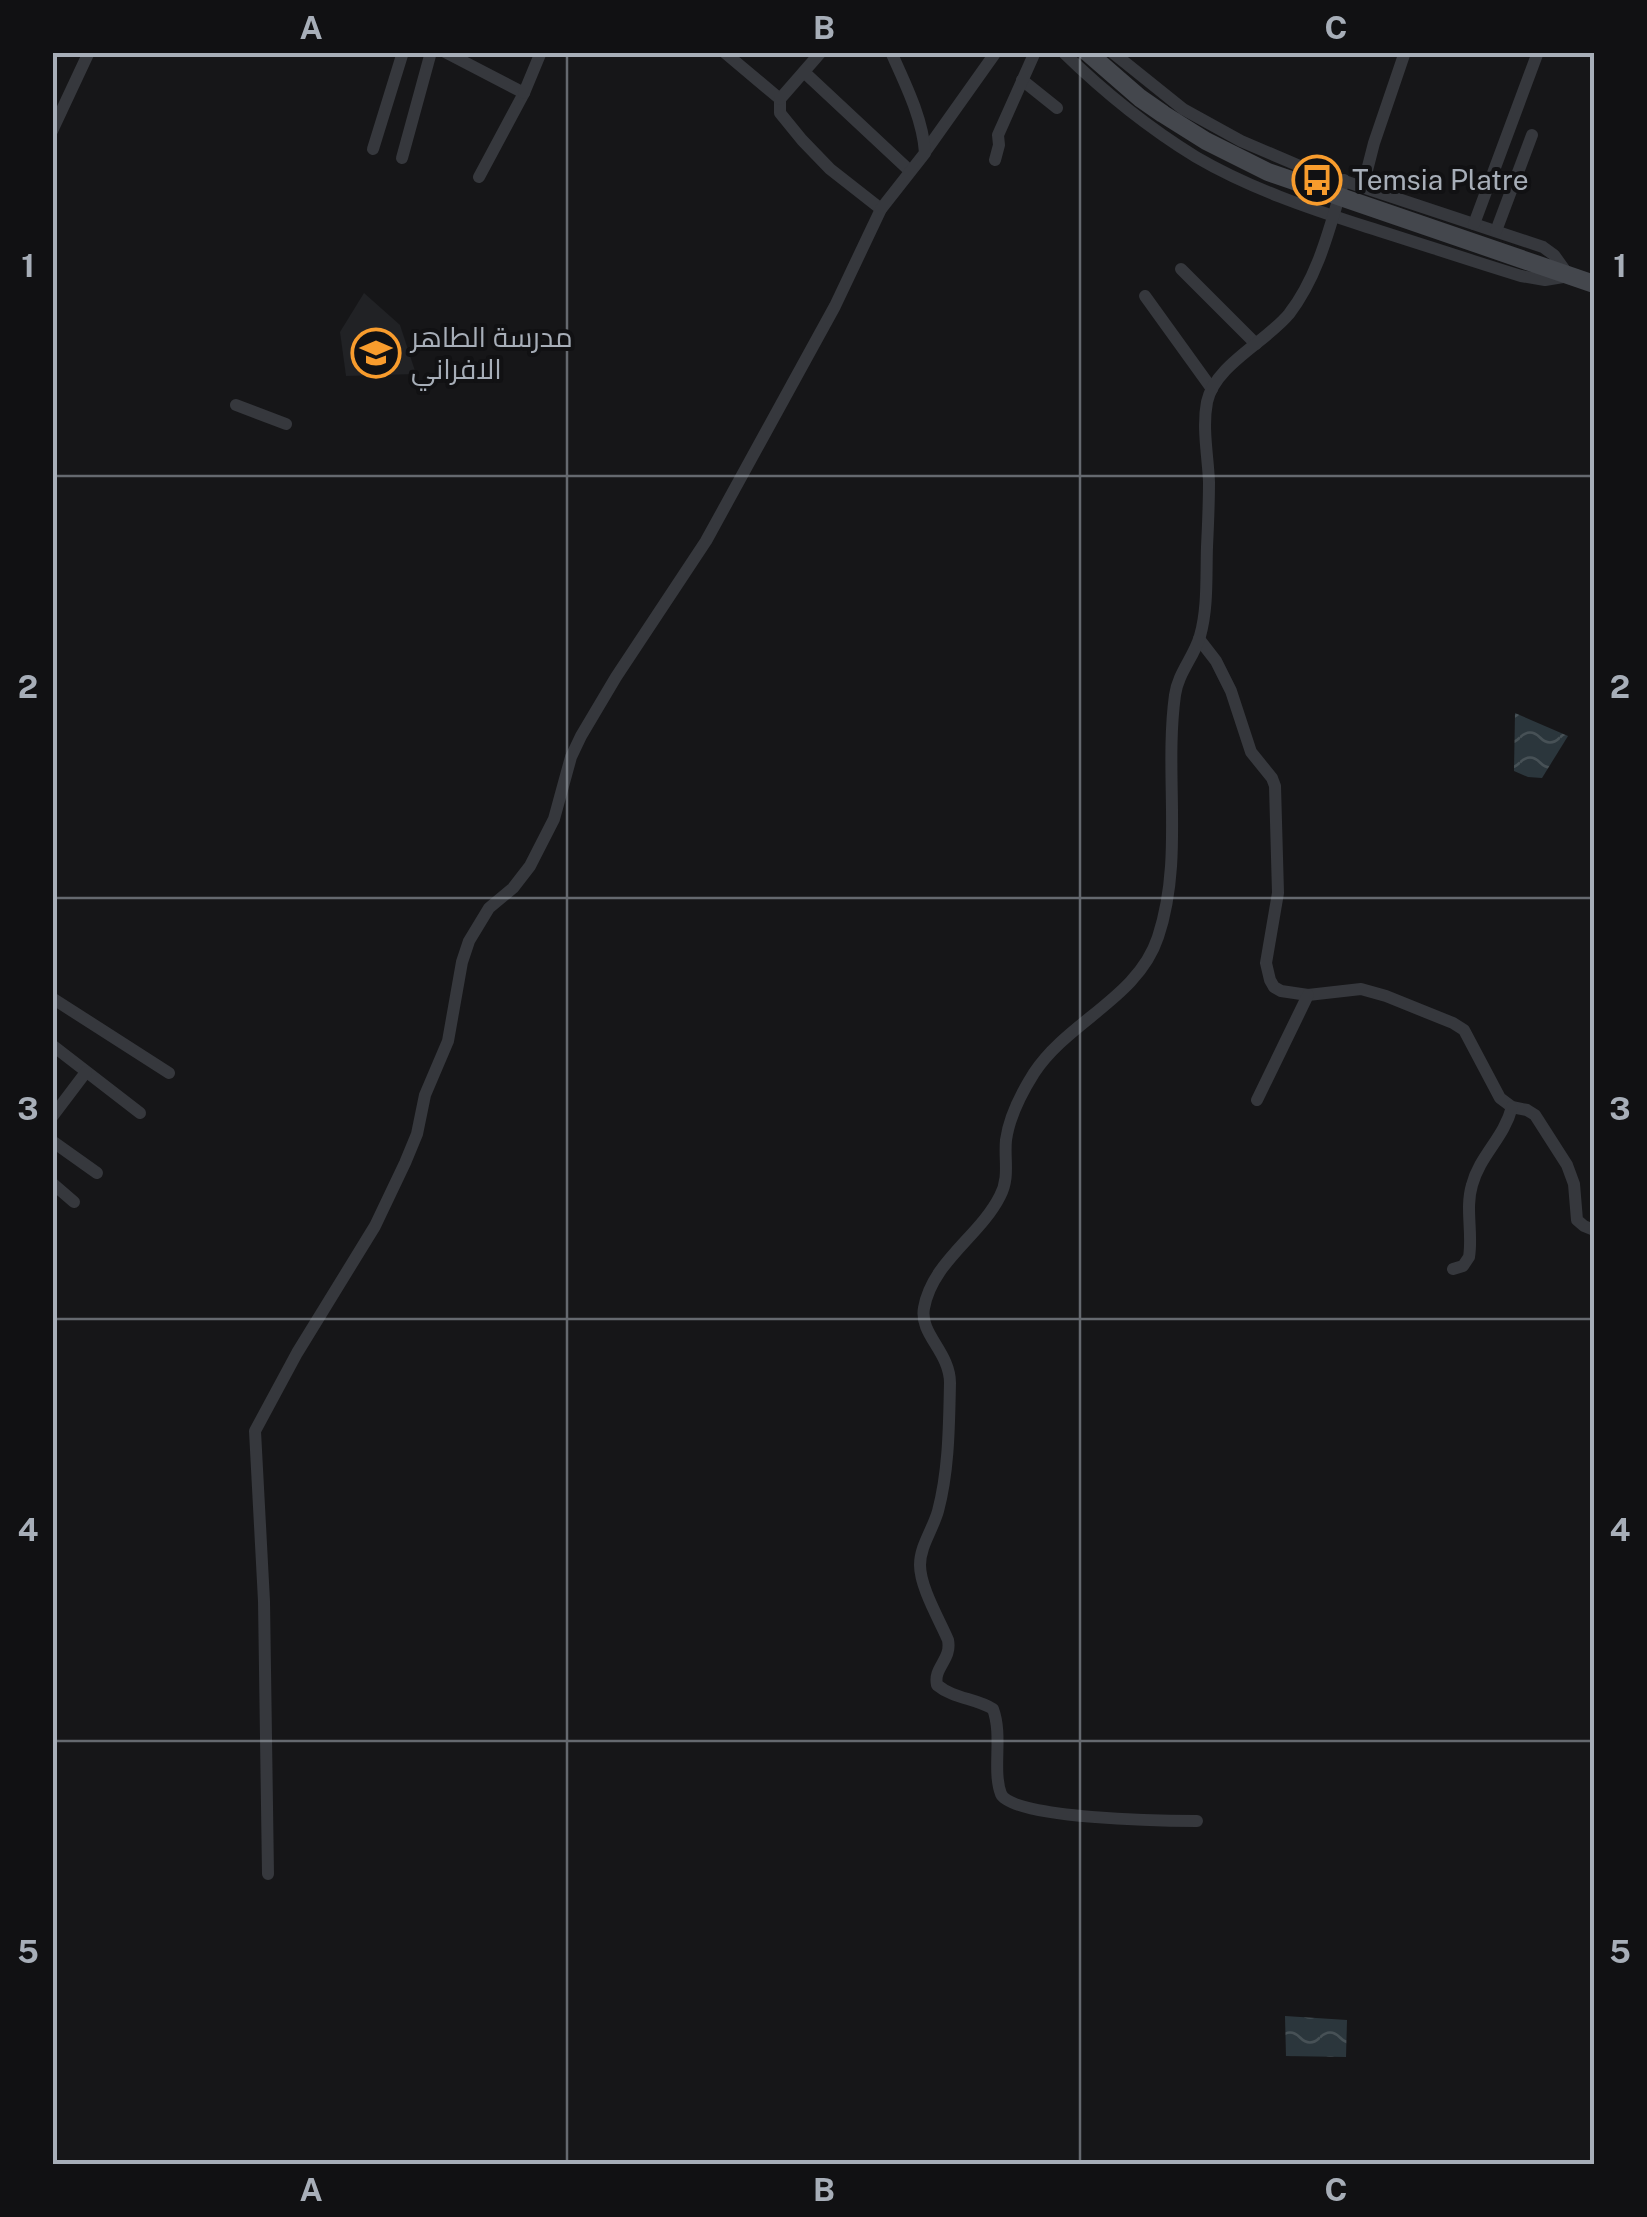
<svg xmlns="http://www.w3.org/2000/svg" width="1647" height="2217" viewBox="0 0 1647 2217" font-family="'Public Sans',Cairo,sans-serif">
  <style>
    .built { fill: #212225 }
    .water { fill: url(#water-waves) }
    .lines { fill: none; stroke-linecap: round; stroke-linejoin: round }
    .street { stroke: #36383d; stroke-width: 12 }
    .secondary { stroke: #44474d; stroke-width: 18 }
    .grid { fill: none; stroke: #a7aeb8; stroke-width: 2.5; stroke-opacity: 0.55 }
    .labels { text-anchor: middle; stroke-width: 8; stroke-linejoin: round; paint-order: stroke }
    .poi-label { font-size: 28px; fill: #a7aeb8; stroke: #111113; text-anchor: start }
    .neatline { fill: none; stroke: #a7aeb8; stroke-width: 4 }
    .grid-label { font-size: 32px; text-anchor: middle; font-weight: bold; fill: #a7aeb8 }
  </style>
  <defs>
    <pattern id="water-waves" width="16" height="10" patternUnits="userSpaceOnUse" patternTransform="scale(2.5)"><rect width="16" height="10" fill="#2b363c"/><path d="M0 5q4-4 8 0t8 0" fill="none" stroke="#475156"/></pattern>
  </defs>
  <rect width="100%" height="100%" fill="#161618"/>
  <path class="built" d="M364,293L400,325L416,374L346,376L340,332Z"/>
  <g class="water">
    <path d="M1515,713L1568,736L1542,778L1528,777L1514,771Z"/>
    <path d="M1285,2016L1347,2020L1346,2057L1286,2056Z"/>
  </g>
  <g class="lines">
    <g class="street">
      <path d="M445,52L524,93L479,177"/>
      <path d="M724,52L780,99V113L802,140L830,169L881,209"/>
      <path d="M1063,52C1104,92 1147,127 1196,157C1249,188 1308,208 1367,227C1418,243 1469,260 1521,276L1545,280L1569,276L1554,255L1543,247L1302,167L1241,141L1183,109L1112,52"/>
      <path d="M804,72L910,171"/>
      <path d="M1022,80L1057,108"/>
      <path d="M524,93L541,52"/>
      <path d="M780,99L821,52"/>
      <path d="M52,131L89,52"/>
      <path d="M373,149L403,52"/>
      <path d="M925,152L996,52"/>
      <path d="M402,158L431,52"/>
      <path d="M995,160L999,145L998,135L1035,52"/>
      <path d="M1363,186L1374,143L1405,52"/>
      <path d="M1474,224L1538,52"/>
      <path d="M1496,231L1532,135"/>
      <path d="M1181,269L1256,344"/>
      <path d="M1145,296L1212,389"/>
      <path d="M236,405L286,424"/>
      <path d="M1199,639L1216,661L1231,691L1251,752L1272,778L1275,786L1278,893L1266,963L1270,980L1274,987L1281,991L1308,995L1361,989L1386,996L1453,1023L1464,1030L1500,1098L1512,1107L1527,1110L1535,1115L1567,1165L1574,1184L1577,1220L1584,1226L1594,1230"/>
      <path d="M52,998L169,1073"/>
      <path d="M52,1045L140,1113"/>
      <path d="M1257,1100L1308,995"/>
      <path d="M52,1117L86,1072"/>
      <path d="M52,1141L97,1173"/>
      <path d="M52,1183L74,1202"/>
      <path d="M1453,1269L1463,1266L1469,1257C1473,1234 1465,1208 1472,1185C1480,1155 1504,1138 1512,1107"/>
      <path d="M1197,1821C1167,1821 1012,1819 1001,1794C992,1770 1003,1736 993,1709C975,1698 954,1699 937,1685C933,1667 952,1660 948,1640C939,1619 920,1587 920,1565C920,1546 933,1529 938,1511C949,1470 949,1425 950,1383C950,1352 919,1334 924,1308C932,1262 980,1236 1000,1196C1010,1177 1004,1160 1006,1140C1009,1118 1022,1092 1034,1073C1068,1021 1138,998 1158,937C1184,859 1164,776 1175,695C1178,673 1194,657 1200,636C1208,608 1206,576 1207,547C1208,526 1209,504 1209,482C1208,456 1202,428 1207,402C1215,365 1266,342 1289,314C1319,275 1330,226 1344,180"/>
      <path d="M268,1874L264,1601L255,1431L297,1353L375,1226L405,1163L417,1134L425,1095L448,1041L462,962L469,941L489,908L513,888L530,866L554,819L571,757L581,736L616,677L706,541L835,306L881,209L925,153C923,119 905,83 891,52"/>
    </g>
    <path class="secondary" d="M1087,52L1140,98L1163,114L1206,141L1268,172L1594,284"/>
  </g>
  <path class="grid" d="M567,52V2164M1080,52V2164M52,476H1594M52,898H1594M52,1319H1594M52,1741H1594"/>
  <defs>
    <g id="bus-ring" transform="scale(2.5)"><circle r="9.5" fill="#111113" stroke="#f89c2d" stroke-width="1.5"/><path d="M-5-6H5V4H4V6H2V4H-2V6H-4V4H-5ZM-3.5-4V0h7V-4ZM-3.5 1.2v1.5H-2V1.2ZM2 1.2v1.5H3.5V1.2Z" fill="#f89c2d"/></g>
    <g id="school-ring" transform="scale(2.5)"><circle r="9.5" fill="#111113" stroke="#f89c2d" stroke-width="1.5"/><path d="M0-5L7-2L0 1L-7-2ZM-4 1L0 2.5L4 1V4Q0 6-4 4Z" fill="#f89c2d"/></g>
  </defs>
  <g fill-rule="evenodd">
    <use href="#bus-ring" x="1317" y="180"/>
    <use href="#school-ring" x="376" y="353"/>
  </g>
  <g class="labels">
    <g class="poi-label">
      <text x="1352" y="190">Temsia Platre</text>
      <text x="411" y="347">مدرسة الطاهر<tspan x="411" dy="32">الافراني</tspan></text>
    </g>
  </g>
  <rect width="1647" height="2217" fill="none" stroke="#111113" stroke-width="110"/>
  <rect x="55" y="55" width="1537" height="2107" class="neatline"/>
  <g class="grid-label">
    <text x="311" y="39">A</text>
    <text x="824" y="39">B</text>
    <text x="1336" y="39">C</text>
    <text x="28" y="277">1</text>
    <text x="1620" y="277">1</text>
    <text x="28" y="698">2</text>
    <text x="1620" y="698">2</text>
    <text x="28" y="1120">3</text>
    <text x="1620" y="1120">3</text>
    <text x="28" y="1541">4</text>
    <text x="1620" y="1541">4</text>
    <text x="28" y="1963">5</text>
    <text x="1620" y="1963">5</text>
    <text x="311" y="2201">A</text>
    <text x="824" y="2201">B</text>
    <text x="1336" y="2201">C</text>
  </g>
</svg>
